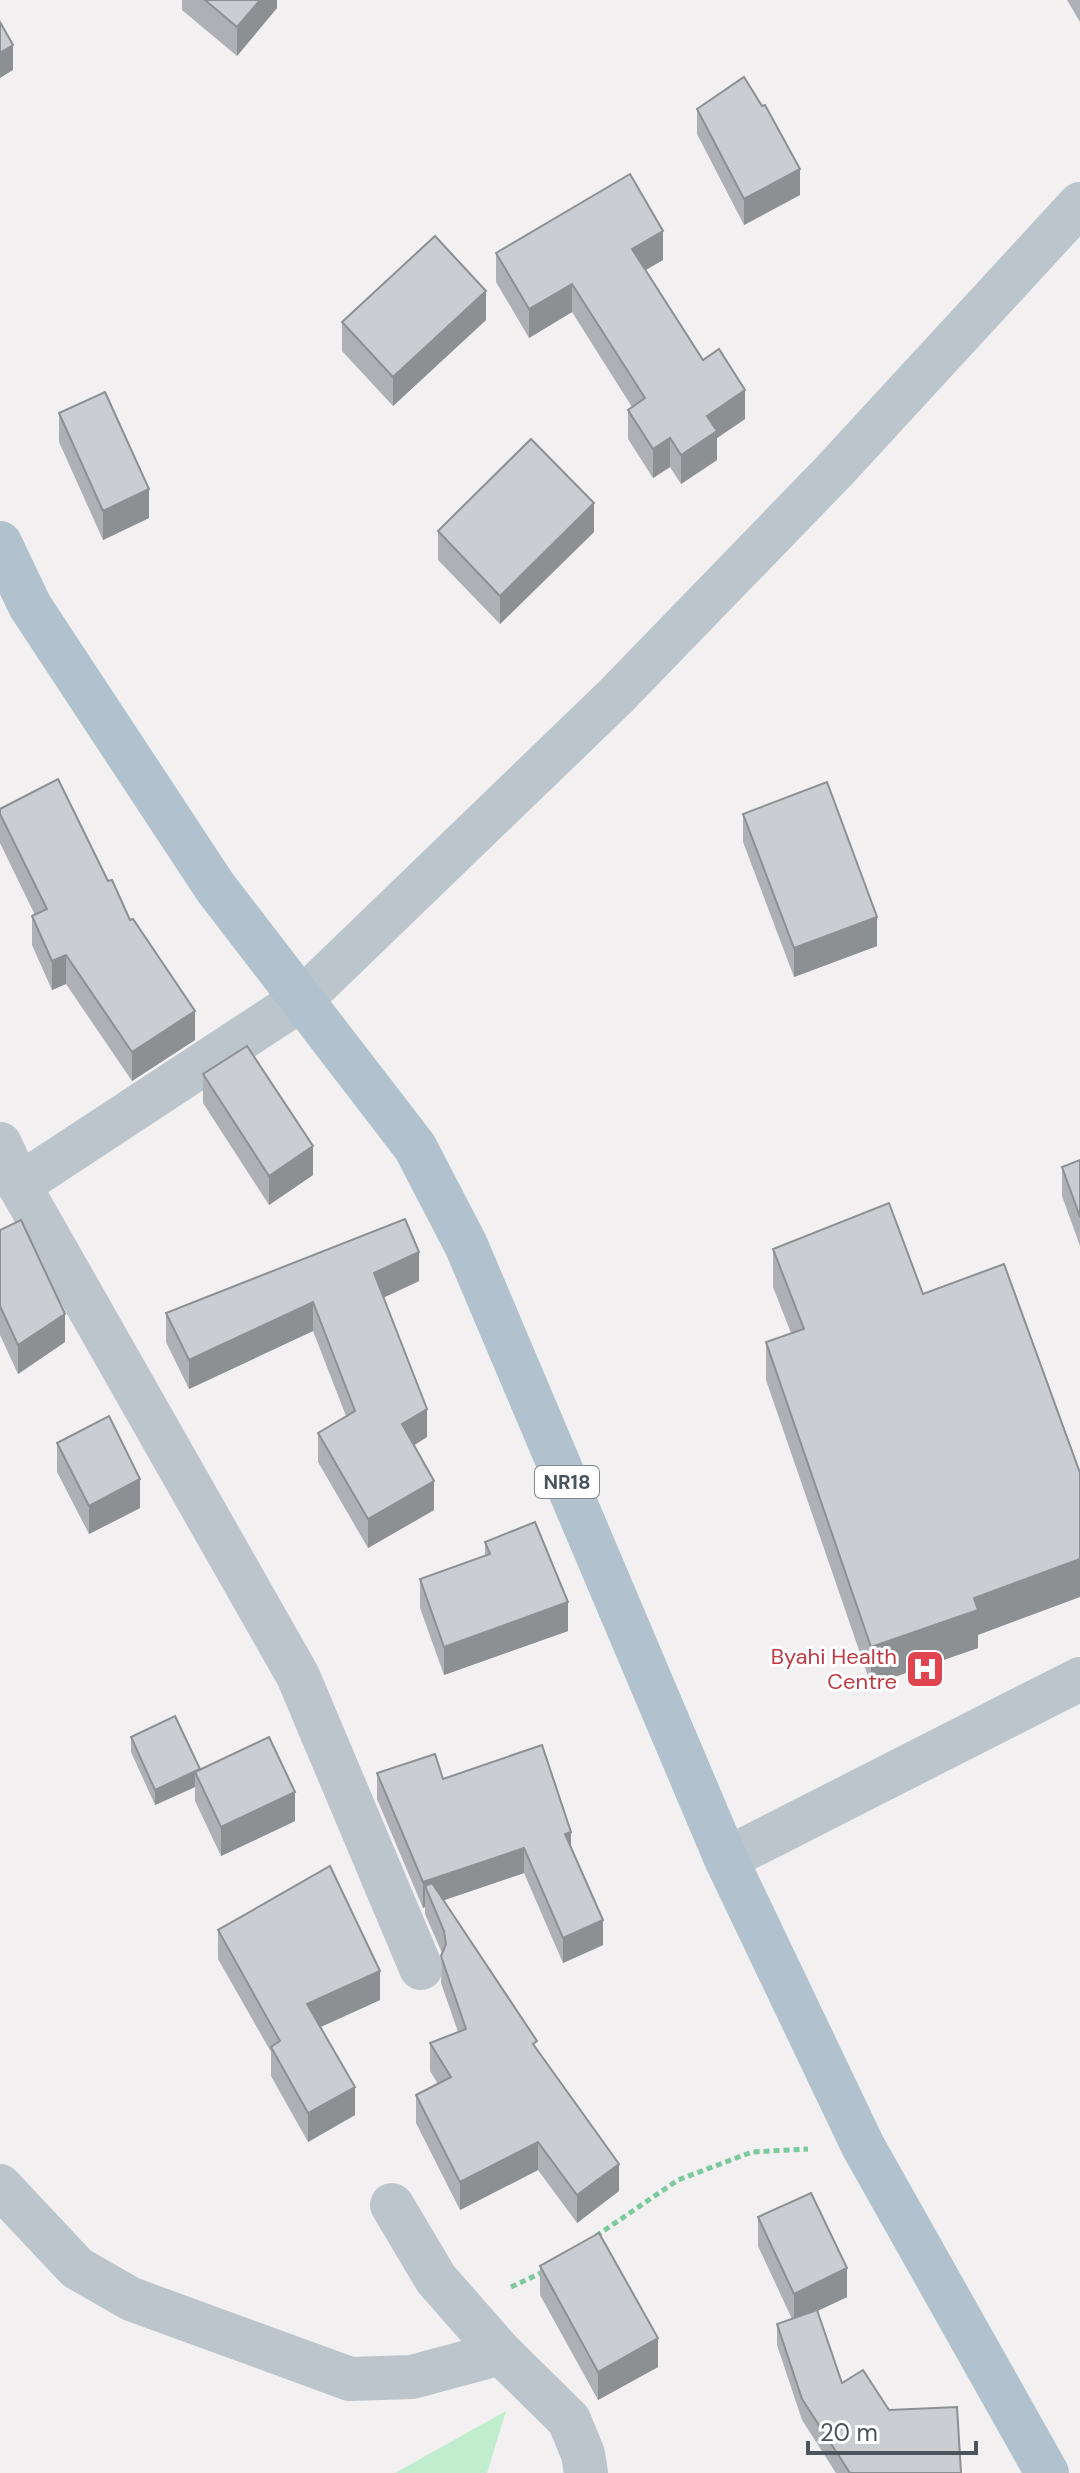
<svg xmlns="http://www.w3.org/2000/svg" width="1080" height="2473" viewBox="0 0 1080 2473" font-family="'DM Sans',sans-serif">
  <style>
    .green { fill: #c1edcf }
    .lines { fill: none; stroke-linecap: round; stroke-linejoin: round }
    .path { stroke: #7bc99d; stroke-width: 5; stroke-dasharray: 6 4; stroke-linecap: butt }
    .street { stroke: #bcc5cb; stroke-width: 44 }
    .primary { stroke: #b1c1cd; stroke-width: 44 }
    .wall { fill: #aeb0b5 }
    .shaded-wall { fill: #8d9093 }
    .building { fill: #cacdd2; stroke: #8d9093; stroke-width: 2 }
    .labels { text-anchor: middle; stroke-width: 6; stroke-linejoin: round; paint-order: stroke }
    .shield { fill: #fff; stroke: #80878d; stroke-width: 2 }
    .shield-label { font-size: 20px; font-weight: bold; fill: #49545c }
    .health-label { font-size: 22px; fill: #be3a42; stroke: #fff; text-anchor: end }
  </style>
  <rect width="100%" height="100%" fill="#f2f0f0"/>
  <path class="green" d="M506,2411L487,2473H395Z"/>
  <g class="lines">
    <g class="path">
      <path d="M596,2236L678,2180L752,2152L808,2149"/>
      <path d="M511,2287L545,2271"/>
    </g>
    <g class="street">
      <path d="M0,1144L19,1185L298,1676L421,1968"/>
      <path d="M19,1185L302,999L616,696L834,471L1080,204"/>
      <path d="M726,1859L1080,1679"/>
      <path d="M0,2186L77,2268L131,2299L350,2379L412,2377L501,2353"/>
      <path d="M392,2205L436,2279L501,2353L569,2420L583,2454L586,2473"/>
    </g>
    <path class="primary" d="M0,543L30,606L215,887L415,1147L466,1245L726,1859L863,2146L1047,2473"/>
  </g>
  <g class="wall">
    <path d="M182,0H277V8L237,56L182,10Z"/>
    <path d="M1067,0H1080V22Z"/>
    <path d="M697,109L800,195L744,225L697,134Z"/>
    <path d="M496,253L663,260L645,270L703,360L745,419L717,438V460L681,484L670,467L653,478L628,439V410L632,407L572,312L529,338L496,282Z"/>
    <path d="M486,320L393,406L342,351V322Z"/>
    <path d="M59,413L149,518L103,540L59,442Z"/>
    <path d="M438,531L594,532L500,624L438,560Z"/>
    <path d="M0,809L108,881L195,1040L132,1081L66,984L52,990L32,945V916L35,915L0,843Z"/>
    <path d="M743,814L877,946L794,977L743,842Z"/>
    <path d="M203,1074L313,1175L269,1205L203,1103Z"/>
    <path d="M1080,1160V1246L1062,1196V1167Z"/>
    <path d="M0,1230L65,1342L18,1374L0,1335Z"/>
    <path d="M773,1249L978,1635V1648L871,1685L766,1380V1342L791,1333L773,1287Z"/>
    <path d="M419,1281L383,1298L427,1437L414,1445L434,1510L368,1548L318,1462V1433L346,1416L313,1331L189,1389L166,1342V1313Z"/>
    <path d="M57,1443L140,1508L89,1534L57,1472Z"/>
    <path d="M485,1542L568,1631L444,1675L420,1608V1579L485,1556Z"/>
    <path d="M131,1737L200,1770L295,1821L221,1856L195,1801V1787L155,1805L131,1752Z"/>
    <path d="M377,1773L443,1779L571,1846L603,1945L563,1963L524,1873L444,1900L537,2050L619,2191L577,2223L538,2170L460,2210L416,2123V2095L438,2084L430,2071V2043L458,2032L441,1983L442,1953L425,1914V1907L423,1908L377,1799Z"/>
    <path d="M218,1930L380,2000L321,2027L355,2115L308,2142L271,2076V2052L218,1959Z"/>
    <path d="M758,2217L847,2297L817,2311L842,2383L889,2410L961,2473H836L802,2420L777,2345V2324L792,2319L758,2246Z"/>
    <path d="M540,2266L658,2367L598,2400L540,2295Z"/>
  </g>
  <g class="shaded-wall">
    <path d="M260,0H277V8L237,56V27Z"/>
    <path d="M13,45V70L0,78V53Z"/>
    <path d="M800,169V195L744,225V199Z"/>
    <path d="M663,231V260L632,278V249Z"/>
    <path d="M572,284V312L529,338V309Z"/>
    <path d="M486,291V320L393,406V377Z"/>
    <path d="M745,390V419L717,438V460L681,484V455L707,416Z"/>
    <path d="M670,438V467L653,478V449Z"/>
    <path d="M149,489V518L103,540V511Z"/>
    <path d="M594,503V532L500,624V596Z"/>
    <path d="M877,917V946L794,977V948Z"/>
    <path d="M66,955V984L52,990V961Z"/>
    <path d="M195,1011V1040L132,1081V1052Z"/>
    <path d="M313,1146V1175L269,1205V1176Z"/>
    <path d="M419,1252V1281L374,1302V1273Z"/>
    <path d="M313,1302V1331L189,1389V1360Z"/>
    <path d="M65,1314V1342L18,1374V1345Z"/>
    <path d="M427,1409V1437L402,1453V1424Z"/>
    <path d="M140,1479V1508L89,1534V1506Z"/>
    <path d="M434,1481V1510L368,1548V1519Z"/>
    <path d="M1080,1559V1597L978,1635V1648L871,1685V1647L974,1598Z"/>
    <path d="M568,1602V1631L444,1675V1647Z"/>
    <path d="M195,1772V1787L155,1805V1790Z"/>
    <path d="M295,1792V1821L221,1856V1827Z"/>
    <path d="M571,1832V1857L565,1834Z"/>
    <path d="M524,1848V1873L433,1904L425,1886V1907L423,1908V1882Z"/>
    <path d="M603,1920V1945L563,1963V1938Z"/>
    <path d="M380,1971V2000L307,2033V2004Z"/>
    <path d="M355,2087V2115L308,2142V2113Z"/>
    <path d="M538,2142V2170L460,2210V2182Z"/>
    <path d="M619,2164V2191L577,2223V2195Z"/>
    <path d="M847,2268V2297L794,2322V2294Z"/>
    <path d="M658,2338V2367L598,2400V2372Z"/>
  </g>
  <g class="building">
    <path d="M205,0H260L237,27Z"/>
    <path d="M0,22L13,45L0,53Z"/>
    <path d="M744,77L762,106L765,105L800,169L744,199L697,109Z"/>
    <path d="M630,174L663,231L632,249L703,360L719,349L745,390L707,416L717,431L681,455L670,438L653,449L628,410L645,398L572,284L529,309L496,253Z"/>
    <path d="M435,236L486,291L393,377L342,322Z"/>
    <path d="M105,392L149,489L103,511L59,413Z"/>
    <path d="M531,439L594,503L500,596L438,531Z"/>
    <path d="M58,779L108,881L112,880L130,920L133,919L195,1011L132,1052L66,955L52,961L32,916L47,909L0,814V809Z"/>
    <path d="M827,782L877,917L794,948L743,814Z"/>
    <path d="M247,1046L313,1146L269,1176L203,1074Z"/>
    <path d="M1080,1160V1217L1062,1167Z"/>
    <path d="M889,1203L923,1294L1004,1264L1080,1473V1559L974,1598L978,1610L871,1647L766,1342L804,1329L773,1249Z"/>
    <path d="M405,1219L419,1252L374,1273L427,1409L402,1424L434,1481L368,1519L318,1433L355,1411L313,1302L189,1360L166,1313Z"/>
    <path d="M21,1220L65,1314L18,1345L0,1306V1230Z"/>
    <path d="M109,1416L140,1479L89,1506L57,1443Z"/>
    <path d="M535,1522L568,1602L444,1647L420,1579L490,1554L485,1542Z"/>
    <path d="M175,1716L200,1769L155,1790L131,1737Z"/>
    <path d="M269,1737L295,1792L221,1827L195,1772Z"/>
    <path d="M542,1745L571,1832L565,1834L603,1920L563,1938L524,1848L423,1882L377,1773L435,1754L443,1779Z"/>
    <path d="M330,1866L380,1971L307,2004L355,2087L308,2113L271,2047L280,2041L218,1930Z"/>
    <path d="M432,1883L537,2041L533,2044L619,2164L577,2195L538,2142L460,2182L416,2095L451,2077L430,2043L466,2029L441,1956L446,1944L444,1931L425,1886Z"/>
    <path d="M811,2193L847,2268L794,2294L758,2217Z"/>
    <path d="M599,2233L658,2338L598,2372L540,2266Z"/>
    <path d="M817,2310L842,2383L863,2370L889,2410L957,2407L961,2473H850L802,2399L777,2324Z"/>
  </g>
  <defs>
    <g id="hospital-square" transform="scale(2)"><rect x="-9" y="-9" width="18" height="18" rx="4" fill="#e0444e" stroke="#fff"/><path d="M-5-5h3v3.5h4V-5h3V5h-3V1.5h-4V5h-3Z" fill="#fff"/></g>
  </defs>
  <g fill-rule="evenodd">
    <use href="#hospital-square" x="925" y="1669"/>
  </g>
  <g class="labels">
    <rect class="shield" x="535" y="1466" width="64" height="32" rx="6"/>
    <g class="shield-label">
      <text x="567" y="1489">NR18</text>
    </g>
    <g class="health-label">
      <text x="897" y="1664">Byahi Health<tspan x="897" dy="25">Centre</tspan></text>
    </g>
  </g>
  <path d="M808 2441v12h168v-12" fill="none" stroke="#49545c" stroke-width="4"/>
  <text x="820" y="2441" font-size="24" fill="#49545c" stroke="#ffffff" stroke-width="6" paint-order="stroke">20 m</text>
</svg>
